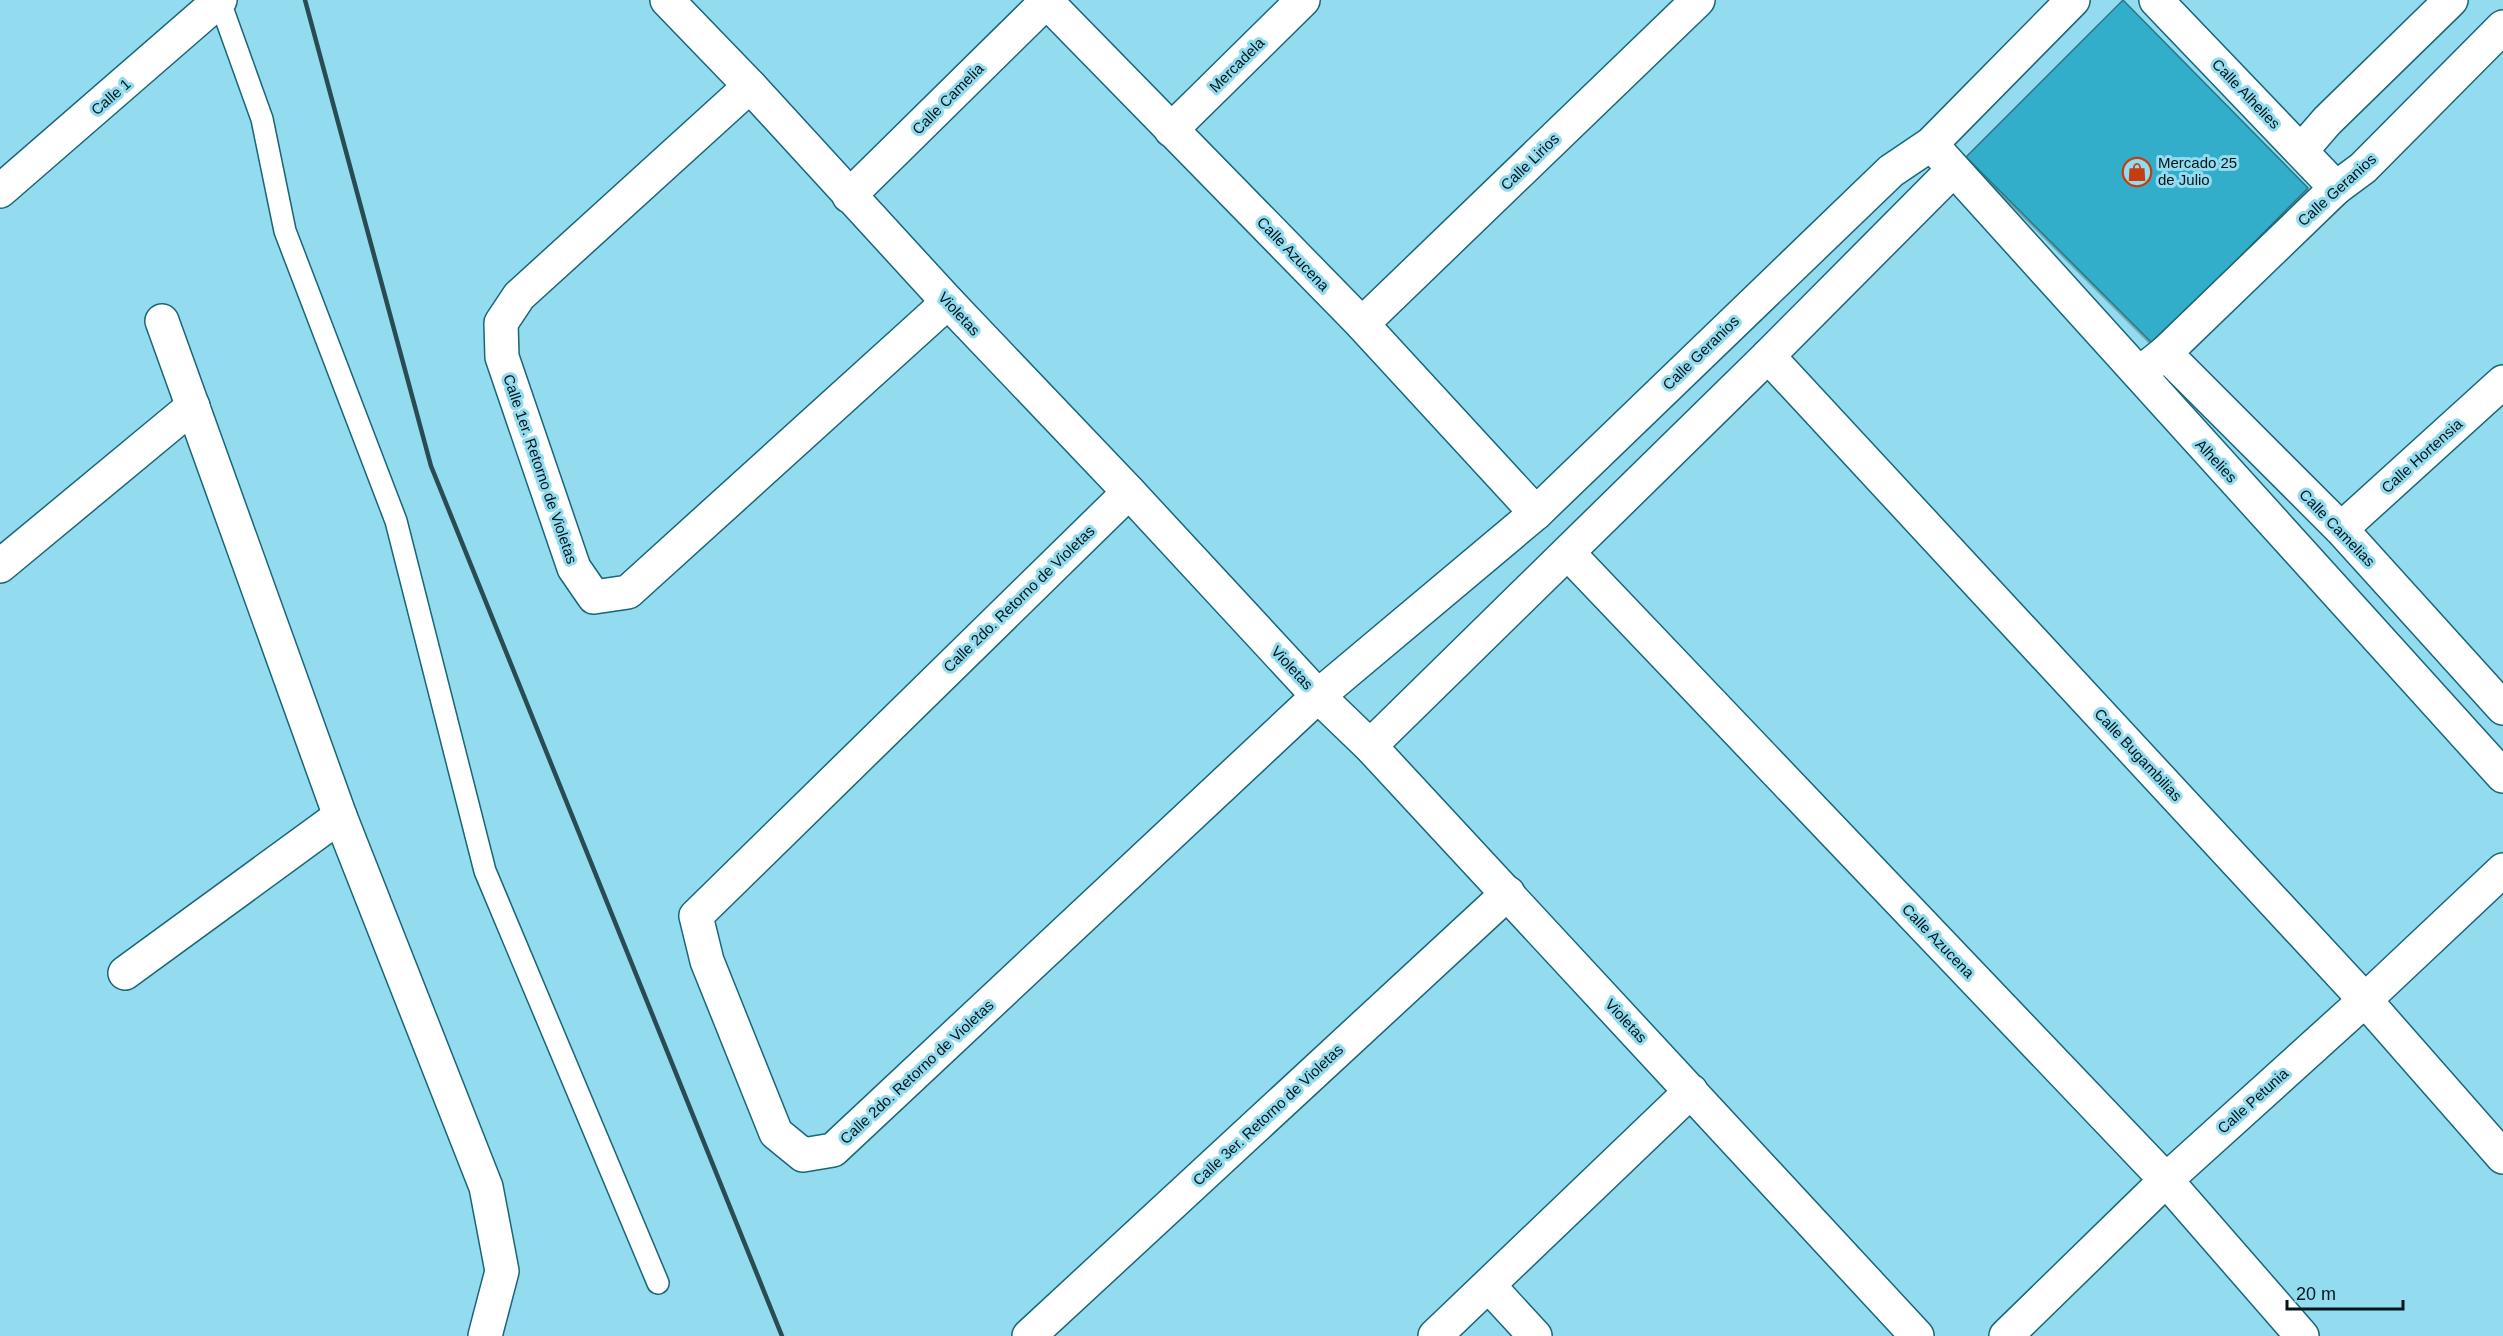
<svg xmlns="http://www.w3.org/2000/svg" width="2503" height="1336" viewBox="0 0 2503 1336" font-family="Arial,sans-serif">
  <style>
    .building { fill: #33aeca; stroke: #2c7687; stroke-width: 1.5; filter: url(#shadow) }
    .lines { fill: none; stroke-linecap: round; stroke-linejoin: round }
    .service-casing { stroke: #186678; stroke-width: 24 }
    .minor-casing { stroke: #186678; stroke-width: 36 }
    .service { stroke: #fff; stroke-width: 21 }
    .minor { stroke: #fff; stroke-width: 33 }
    .rail { stroke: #294b54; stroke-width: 4.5 }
    .labels { text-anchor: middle; stroke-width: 6; stroke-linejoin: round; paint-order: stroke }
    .street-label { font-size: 15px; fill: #01151a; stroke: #93dbee }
    .poi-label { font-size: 15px; fill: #01151a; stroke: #93dbee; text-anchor: start }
  </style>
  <defs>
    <filter id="shadow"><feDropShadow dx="3.5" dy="6" stdDeviation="0" flood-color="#0004"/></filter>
  </defs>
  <rect width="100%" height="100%" fill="#93dbee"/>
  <path class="building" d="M2123,0L2308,188L2153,344L1966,157Z"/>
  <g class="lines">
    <g class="service-casing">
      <path id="service" d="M220,2L262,119L285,231L396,521L485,871L658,1283"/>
    </g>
    <g class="minor-casing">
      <g id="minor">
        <path d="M667,0L750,86L948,302L1129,492L1318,696L1370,746L1917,1336"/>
        <path d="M1045,0L1362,324L1536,513"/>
        <path d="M2156,0L2336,188"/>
        <path d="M750,86L519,296L501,323L502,357L574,568L594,597L628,592L948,302"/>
        <path d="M1171,130L1303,0"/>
        <path d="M1931,144L2503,776"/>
        <path d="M2301,151L2327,121L2451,0"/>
        <path d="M0,191L220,0"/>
        <path d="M849,196L1046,2"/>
        <path d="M162,321L340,816L486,1187L502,1271L485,1336"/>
        <path d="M1362,324L1698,0"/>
        <path d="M2165,353L2341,529L2503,708"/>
        <path d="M1768,356L2365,1000L2503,1157"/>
        <path d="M2140,373L2165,353L2336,188L2363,168L2503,27"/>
        <path d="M1129,492L696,916L707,961L776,1133L803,1155L833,1150L1318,696L1536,513L1891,171L1931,144L2073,0"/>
        <path d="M2341,529L2503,382"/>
        <path d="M1568,553L2166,1180L2302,1336"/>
        <path d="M0,566L193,406"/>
        <path d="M1370,746L1768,356L1953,170"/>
        <path d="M125,973L340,816"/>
        <path d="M1489,1286L1535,1336"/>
        <path d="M1029,1336L1508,893"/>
        <path d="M1435,1336L1691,1091"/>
        <path d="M2006,1336L2166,1180L2365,1000L2503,870"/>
      </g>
    </g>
    <use href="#service" class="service"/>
    <use href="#minor" class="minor"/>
    <path class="rail" d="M305,0L431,466L782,1336"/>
  </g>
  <defs>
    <g id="shop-ring" transform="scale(1.5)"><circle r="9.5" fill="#93dbee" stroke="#c63e10" stroke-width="1.5"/><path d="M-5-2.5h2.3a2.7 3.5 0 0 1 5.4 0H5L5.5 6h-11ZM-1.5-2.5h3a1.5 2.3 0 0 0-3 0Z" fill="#c63e10"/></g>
  </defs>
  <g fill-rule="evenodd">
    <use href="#shop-ring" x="2137" y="172"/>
  </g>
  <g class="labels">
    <g class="street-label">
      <text transform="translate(1237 65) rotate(-45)" y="5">Mercadela</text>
      <text transform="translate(2246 94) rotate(46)" y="5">Calle Alhelies</text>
      <text transform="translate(111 97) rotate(-41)" y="5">Calle 1</text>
      <text transform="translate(948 99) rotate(-45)" y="5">Calle Camelia</text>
      <text transform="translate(1530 162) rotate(-44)" y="5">Calle Lirios</text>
      <text transform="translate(2337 190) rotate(-42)" y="5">Calle Geranios</text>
      <text transform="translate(1293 254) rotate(46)" y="5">Calle Azucena</text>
      <text transform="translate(959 314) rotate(47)" y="5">Violetas</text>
      <text transform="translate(1701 353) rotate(-44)" y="5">Calle Geranios</text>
      <text transform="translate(2422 456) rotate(-42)" y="5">Calle Hortensia</text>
      <text transform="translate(2216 461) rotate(47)" y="5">Alhelies</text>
      <text transform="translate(540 469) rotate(71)" y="5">Calle 1er. Retorno de Violetas</text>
      <text transform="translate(2337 528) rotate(46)" y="5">Calle Camelias</text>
      <text transform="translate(1019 599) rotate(-44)" y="5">Calle 2do. Retorno de Violetas</text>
      <text transform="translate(1292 668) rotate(47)" y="5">Violetas</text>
      <text transform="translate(2138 755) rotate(47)" y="5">Calle Bugambilias</text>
      <text transform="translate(1938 941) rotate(46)" y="5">Calle Azucena</text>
      <text transform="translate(1626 1021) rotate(47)" y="5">Violetas</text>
      <text transform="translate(917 1072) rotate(-43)" y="5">Calle 2do. Retorno de Violetas</text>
      <text transform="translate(2253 1101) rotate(-42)" y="5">Calle Petunia</text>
      <text transform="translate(1268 1115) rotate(-43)" y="5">Calle 3er. Retorno de Violetas</text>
    </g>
    <g class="poi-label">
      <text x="2158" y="168">Mercado 25<tspan x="2158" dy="17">de Julio</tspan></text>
    </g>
  </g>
  <path d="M2287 1300v9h116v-9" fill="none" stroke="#01151a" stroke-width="3"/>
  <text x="2296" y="1300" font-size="18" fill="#01151a" stroke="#93dbee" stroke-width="4.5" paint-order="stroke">20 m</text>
</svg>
